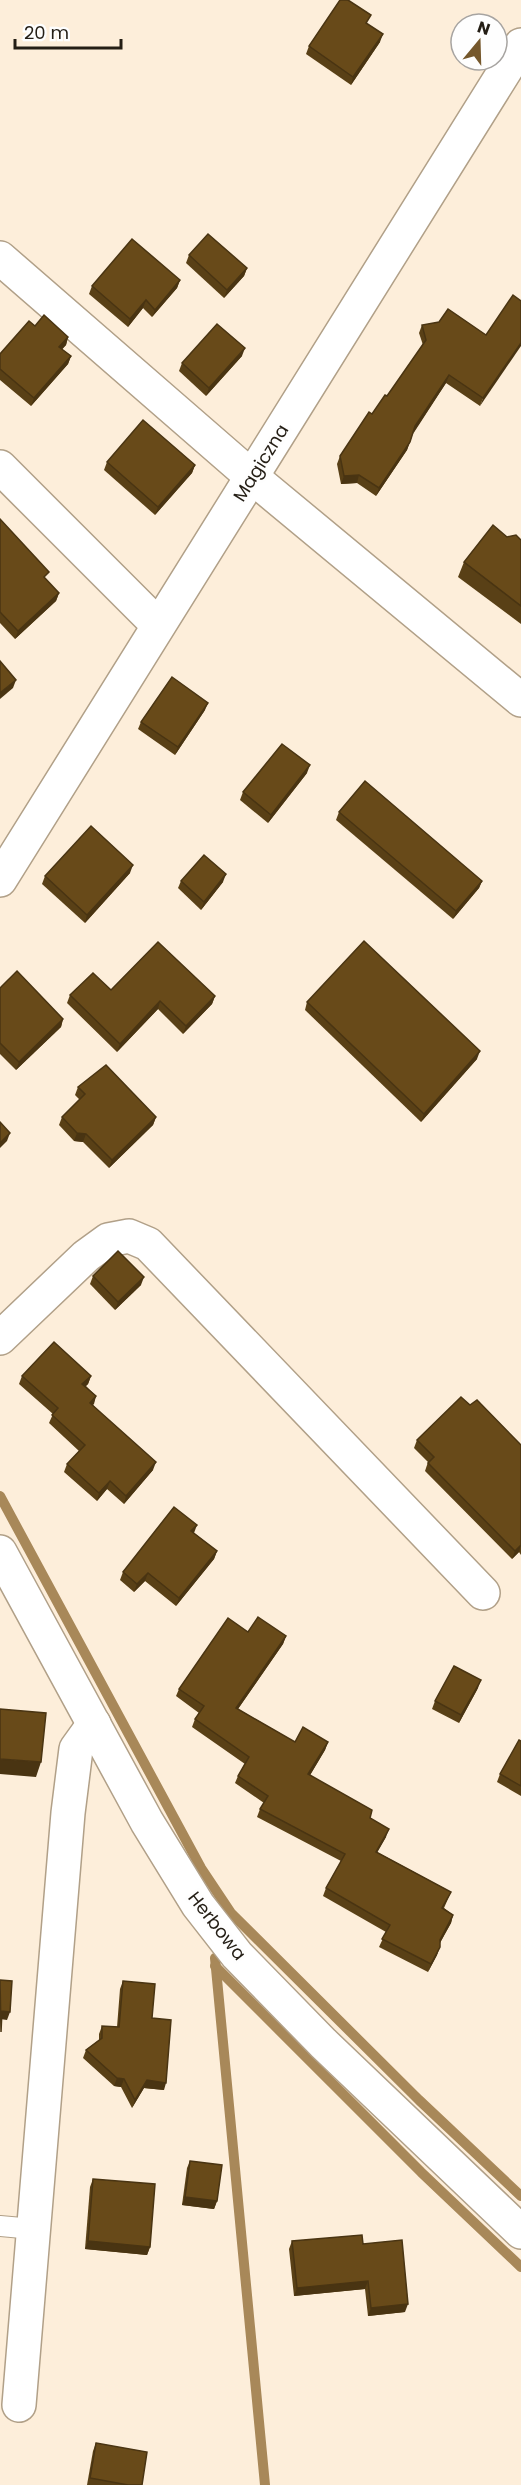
<svg xmlns="http://www.w3.org/2000/svg" width="521" height="2485" viewBox="0 0 521 2485" font-family="Poppins,sans-serif">
  <style>
    .lines { fill: none; stroke-linecap: round; stroke-linejoin: round }
    .stream { stroke: #a88859; stroke-width: 10 }
    .lane-casing { stroke: #b1a088; stroke-width: 22 }
    .street-casing { stroke: #b1a088; stroke-width: 36 }
    .lane { stroke: #fff; stroke-width: 20 }
    .street { stroke: #fff; stroke-width: 33 }
    .wall { fill: #594016 }
    .shaded-wall { fill: #493412 }
    .building { fill: #684a19; stroke: #493412; stroke-width: 1.5 }
    .labels { text-anchor: middle; stroke-width: 6; stroke-linejoin: round; paint-order: stroke }
    .street-label { font-size: 18px; fill: #241e15; stroke: #fefefe }
  </style>
  <rect width="100%" height="100%" fill="#fdeeda"/>
  <g class="lines">
    <g class="stream">
      <path d="M0,1496L201,1868L231,1913L419,2100L521,2196"/>
      <path d="M215,1958L265,2485"/>
      <path d="M215,1966L421,2172L521,2267"/>
    </g>
    <g class="lane-casing">
      <path id="lane" d="M0,2226L33,2229"/>
    </g>
    <g class="street-casing">
      <g id="street">
        <path d="M0,258L252,477L521,700"/>
        <path d="M0,467L158,625"/>
        <path d="M0,880L521,45"/>
        <path d="M0,1338L86,1256L108,1240L129,1236L148,1244L483,1593"/>
        <path d="M0,1552L147,1822L198,1905L237,1955L323,2043L521,2232"/>
        <path d="M19,2405L68,1813L76,1749L94,1724"/>
      </g>
    </g>
    <use href="#lane" class="lane"/>
    <use href="#street" class="street"/>
  </g>
  <g class="wall">
    <path d="M368,24L380,42L351,85L306,54L309,46Z"/>
    <path d="M189,255L247,268L244,276L224,298L186,263Z"/>
    <path d="M180,280L177,288L152,317L143,308L128,327L89,294L92,286Z"/>
    <path d="M521,301L480,406L446,383L413,433L407,450L376,496L357,483L341,484L337,464L340,456L387,396L423,345L419,333L422,325L486,335Z"/>
    <path d="M68,337L66,345L62,349L71,356L68,364L31,406L0,380V354Z"/>
    <path d="M242,356L206,396L179,371L182,363Z"/>
    <path d="M107,462L195,465L192,473L155,515L104,470Z"/>
    <path d="M0,519L46,580L59,593L56,601L15,639L0,623Z"/>
    <path d="M507,537L521,540V624L458,577L464,562Z"/>
    <path d="M205,710L175,755L138,729L141,722Z"/>
    <path d="M307,773L268,823L240,800L243,792Z"/>
    <path d="M339,812L482,881L479,888L453,919L336,820Z"/>
    <path d="M130,873L85,923L42,884L45,876Z"/>
    <path d="M181,881L223,882L201,910L178,888Z"/>
    <path d="M0,988L63,1019L61,1027L16,1070L0,1054Z"/>
    <path d="M111,990L215,996L212,1004L183,1034L158,1009L117,1052L67,1003L70,995Z"/>
    <path d="M307,1002L477,1059L421,1122L305,1010Z"/>
    <path d="M78,1087L156,1117L153,1125L109,1168L83,1142L74,1141L59,1125L62,1117L80,1100L75,1095Z"/>
    <path d="M93,1276L141,1285L115,1310L90,1284Z"/>
    <path d="M22,1376H91L88,1384L86,1386L96,1396L93,1405L153,1470L124,1504L107,1489L97,1501L64,1472L67,1464L79,1451L49,1423L53,1414L19,1384Z"/>
    <path d="M470,1405L521,1445V1555L519,1552L512,1559L425,1471L428,1462L414,1448L417,1440Z"/>
    <path d="M194,1533L217,1551L214,1559L176,1606L145,1581L134,1592L120,1580L123,1572Z"/>
    <path d="M248,1632L286,1636L283,1644L238,1709L295,1742H328L325,1750L310,1775L370,1818L386,1837L377,1852L451,1892L444,1908L453,1915L451,1923L440,1943L437,1955L428,1972L379,1947L386,1932L323,1896L326,1888L341,1861L257,1817L260,1809L264,1803L235,1783L238,1776L245,1764L192,1727L195,1719L199,1713L176,1696L179,1689Z"/>
    <path d="M478,1688L459,1723L432,1709L435,1701Z"/>
    <path d="M521,1741V1796L497,1782L500,1774Z"/>
    <path d="M123,1981L152,2018L164,2090L144,2088L132,2108L121,2087L114,2086L83,2058L86,2050L99,2040V2034L102,2026L117,2027L120,1989Z"/>
    <path d="M190,2161L217,2201L214,2209L182,2205L187,2168Z"/>
    <path d="M93,2179L150,2247L147,2255L85,2249L90,2187Z"/>
    <path d="M292,2241L363,2244L405,2312L368,2316L365,2289L294,2296L289,2249Z"/>
    <path d="M96,2443L142,2485H87L93,2451Z"/>
  </g>
  <g class="shaded-wall">
    <path d="M383,34L380,42L351,85L353,77Z"/>
    <path d="M247,268L244,276L224,298L227,290Z"/>
    <path d="M180,280L177,288L152,317L155,310Z"/>
    <path d="M146,300L143,308L128,327L130,319Z"/>
    <path d="M68,337L66,345L57,355L59,347Z"/>
    <path d="M521,343V346L480,406L483,398Z"/>
    <path d="M245,348L242,356L206,396L209,388Z"/>
    <path d="M71,356L68,364L31,406L34,398Z"/>
    <path d="M449,375L446,383L413,434L415,426Z"/>
    <path d="M410,442L407,450L376,496L379,488Z"/>
    <path d="M195,465L192,473L155,515L158,507Z"/>
    <path d="M359,475L357,483L341,484L344,476Z"/>
    <path d="M59,593L56,601L15,639L18,631Z"/>
    <path d="M16,680L13,688L0,699V693Z"/>
    <path d="M208,703L205,710L175,755L178,747Z"/>
    <path d="M310,765L307,773L268,823L271,815Z"/>
    <path d="M133,865L130,873L85,923L87,915Z"/>
    <path d="M226,874L223,882L201,910L204,902Z"/>
    <path d="M482,881L479,888L453,919L456,911Z"/>
    <path d="M215,996L212,1004L183,1034L186,1026Z"/>
    <path d="M160,1001L158,1009L117,1052L120,1044Z"/>
    <path d="M63,1019L61,1027L16,1070L19,1062Z"/>
    <path d="M480,1051L477,1059L421,1122L424,1114Z"/>
    <path d="M156,1117L153,1125L109,1168L112,1160Z"/>
    <path d="M10,1133L7,1141L0,1148V1143Z"/>
    <path d="M77,1133L86,1134L83,1142L74,1141Z"/>
    <path d="M144,1277L141,1285L115,1310L118,1302Z"/>
    <path d="M91,1376L88,1384L80,1391L82,1384Z"/>
    <path d="M96,1396L94,1404L87,1410L90,1403Z"/>
    <path d="M156,1462L153,1470L124,1504L126,1496Z"/>
    <path d="M110,1481L107,1489L97,1501L99,1493Z"/>
    <path d="M197,1525L194,1533L188,1539L191,1531Z"/>
    <path d="M521,1545L519,1552L512,1559L515,1551Z"/>
    <path d="M217,1551L214,1559L176,1606L179,1598Z"/>
    <path d="M148,1573L145,1581L134,1592L137,1584Z"/>
    <path d="M286,1636L283,1644L233,1716L236,1708Z"/>
    <path d="M481,1680L478,1688L459,1723L461,1715Z"/>
    <path d="M328,1742L325,1750L306,1782L308,1774Z"/>
    <path d="M0,1759L41,1762L36,1777L0,1774Z"/>
    <path d="M389,1829L386,1837L373,1860L376,1852Z"/>
    <path d="M453,1915L451,1923L437,1948L440,1940Z"/>
    <path d="M440,1947L437,1955L428,1972L431,1964Z"/>
    <path d="M2,2011L10,2012L7,2020L0,2019Z"/>
    <path d="M117,2078L124,2079L121,2087L114,2086Z"/>
    <path d="M147,2080L166,2083L164,2090L144,2088L132,2108L135,2100Z"/>
    <path d="M185,2197L217,2201L214,2209L182,2205Z"/>
    <path d="M88,2241L150,2247L147,2255L85,2249Z"/>
    <path d="M368,2281L365,2289L294,2296L297,2288Z"/>
    <path d="M408,2304L405,2312L368,2316L371,2308Z"/>
  </g>
  <g class="building">
    <path d="M340,0H348L371,15L366,23L383,34L353,77L309,46Z"/>
    <path d="M208,234L247,268L227,290L189,255Z"/>
    <path d="M132,239L180,280L155,310L146,300L130,319L92,286Z"/>
    <path d="M513,295L521,301V343L483,398L449,375L415,426L410,442L379,488L359,475L344,476L340,456L369,412L372,414L385,395L387,396L426,340L422,325L439,322L448,309L486,335Z"/>
    <path d="M44,315L68,337L59,347L71,356L34,398L0,369V354L29,321L35,326Z"/>
    <path d="M217,324L245,348L209,388L182,363Z"/>
    <path d="M143,420L195,465L158,507L107,462Z"/>
    <path d="M0,519L49,572L44,577L59,593L18,631L0,612Z"/>
    <path d="M493,525L507,537L516,535L521,540V606L464,562Z"/>
    <path d="M0,661L16,680L0,693Z"/>
    <path d="M172,677L208,703L178,747L141,722Z"/>
    <path d="M282,744L310,765L271,815L243,792Z"/>
    <path d="M365,781L482,881L456,911L339,812Z"/>
    <path d="M91,826L133,865L87,915L45,876Z"/>
    <path d="M204,855L226,874L204,902L181,881Z"/>
    <path d="M364,941L480,1051L424,1114L307,1002Z"/>
    <path d="M158,942L215,996L186,1026L160,1001L120,1044L70,995L93,973L111,990Z"/>
    <path d="M17,971L63,1019L19,1062L0,1043V988Z"/>
    <path d="M106,1065L156,1117L112,1160L86,1134L77,1133L62,1117L85,1094L78,1087Z"/>
    <path d="M0,1122L10,1133L0,1143Z"/>
    <path d="M118,1251L144,1277L118,1302L93,1276Z"/>
    <path d="M54,1342L91,1376L82,1384L96,1396L90,1403L156,1462L126,1496L110,1481L99,1493L67,1464L85,1445L52,1415L58,1408L22,1376Z"/>
    <path d="M461,1397L470,1405L477,1400L521,1445V1545L515,1551L428,1463L434,1457L417,1440Z"/>
    <path d="M174,1507L197,1525L191,1531L217,1551L179,1598L148,1573L137,1584L123,1572Z"/>
    <path d="M258,1617L286,1636L236,1708L295,1742L303,1727L328,1742L308,1774L372,1810L370,1818L389,1829L376,1852L451,1892L442,1908L453,1915L440,1940V1947L431,1964L382,1939L390,1925L326,1888L345,1854L260,1809L268,1796L238,1776L249,1757L195,1719L204,1706L179,1689L228,1618L248,1632Z"/>
    <path d="M454,1666L481,1680L461,1715L435,1701Z"/>
    <path d="M0,1709L46,1713L41,1762L0,1759Z"/>
    <path d="M519,1740L521,1741V1786L500,1774Z"/>
    <path d="M0,1980L12,1981L10,2012L2,2011L1,2032Z"/>
    <path d="M123,1981L155,1984L152,2018L171,2020L166,2083L147,2080L135,2100L124,2079L117,2078L86,2050L102,2038V2026L119,2027Z"/>
    <path d="M190,2161L222,2165L217,2201L185,2197Z"/>
    <path d="M93,2179L155,2184L150,2247L88,2241Z"/>
    <path d="M362,2235L363,2244L402,2240L408,2304L371,2308L368,2281L297,2288L292,2241Z"/>
    <path d="M96,2443L147,2452L142,2485H128L90,2478Z"/>
  </g>
  <g class="labels">
    <g class="street-label">
      <text transform="translate(261 463) rotate(-58)" y="6">Magiczna</text>
      <text transform="translate(217 1926) rotate(52)" y="6">Herbowa</text>
    </g>
  </g>
  <g transform="translate(479 42) rotate(19)"><circle r="28" fill="#fefefe" stroke="#a7a4a1" stroke-width="1.5"/>
  <path d="M0-4.5L10 22L0 15L-10 22Z" fill="#75582c"/>
  <text y="-9" font-size="16" font-weight="bold" text-anchor="middle" fill="#241e15">N</text>
  </g>
  <path d="M15 39v9h106v-9" fill="none" stroke="#241e15" stroke-width="3"/>
  <text x="24" y="39" font-size="18" fill="#241e15" stroke="#fefefe" stroke-width="4.5" paint-order="stroke">20 m</text>
</svg>
